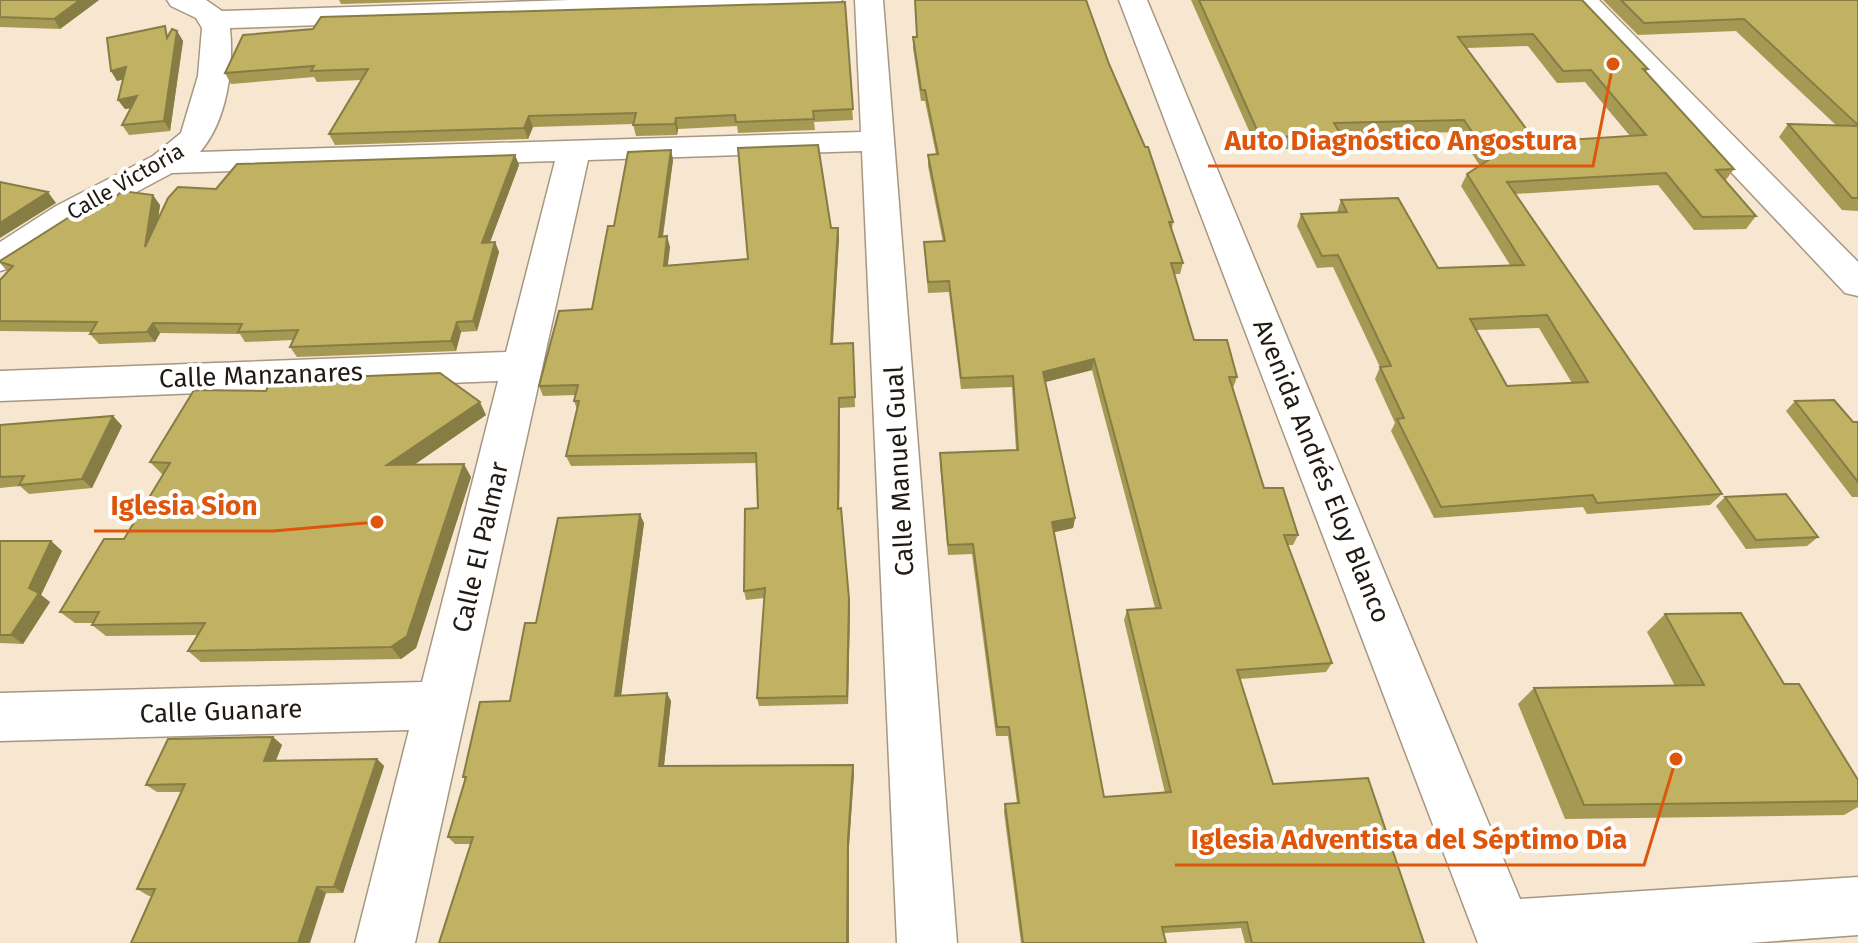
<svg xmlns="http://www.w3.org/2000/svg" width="1858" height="943" viewBox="0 0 1858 943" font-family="'Fira Sans',sans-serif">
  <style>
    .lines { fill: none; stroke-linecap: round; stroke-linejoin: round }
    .street-casing { stroke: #a69782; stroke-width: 3 }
    .street { fill: #fff; fill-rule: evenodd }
    .wall { fill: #a59954; fill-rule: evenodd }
    .shaded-wall { fill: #867d45 }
    .building { fill: #c0b262; stroke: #867d45; stroke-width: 2; fill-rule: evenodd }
    .labels { text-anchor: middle; stroke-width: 8; stroke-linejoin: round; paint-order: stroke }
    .far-street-label { font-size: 22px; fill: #201a12; stroke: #fff }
    .street-label { font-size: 26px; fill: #201a12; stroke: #fff }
    .leader { fill: none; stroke: #de560c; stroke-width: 3 }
    .callout-dot { fill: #de560c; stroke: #fff; stroke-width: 3 }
    .callout-label { font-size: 28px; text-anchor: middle; font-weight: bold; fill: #de560c; stroke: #fff; stroke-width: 8; stroke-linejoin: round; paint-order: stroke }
  </style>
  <rect width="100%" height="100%" fill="#f7e6d0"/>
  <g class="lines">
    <g class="street-casing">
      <g id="street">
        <path d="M167,0H206L222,11L570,0H842L838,6L828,8L230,28C234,68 227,121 200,152L861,132L855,0H883L957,943H897L862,151L588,160L415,943H355L409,730L0,741V693L422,682L498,381L0,401V371L506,352L555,161L172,173L80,222L13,267L0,271V242L56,206L153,156L181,133L198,76L202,28L196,18L171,6Z"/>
        <path d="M1119,0H1147L1520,899L1858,877V935L1749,943H1478Z"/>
        <path d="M1569,0H1599L1858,262V296L1845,293Z"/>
      </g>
    </g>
    <use href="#street" class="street"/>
  </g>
  <g class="wall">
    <path d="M0,0H99L60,29L0,27Z"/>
    <path d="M339,0H475L341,4Z"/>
    <path d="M1191,0H1582L1648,69L1646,72L1734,169L1725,181L1756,216L1746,229L1694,230L1658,185L1515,194L1722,494L1710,505L1587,514L1583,507L1434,518L1391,431L1395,423L1375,379L1380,367L1333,267L1317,268L1297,226L1301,214L1337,212L1341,200L1438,268L1510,265L1461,186L1467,174L1480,166L1458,132L1340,135L1336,147L1265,150L1262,142H1254ZM1528,46L1557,83L1585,82L1630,136L1536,142L1467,48ZM1539,328L1572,383L1507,386L1476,330Z"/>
    <path d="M1603,0H1858V211L1842,210L1779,137L1788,124L1837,126L1736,31L1638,35Z"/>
    <path d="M845,2L853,120L814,122L815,130L738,133L737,126L678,129L677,135L636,136L633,124L533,127L528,139L335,145L329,134L361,80L317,82L314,77L231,84L225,73Z"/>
    <path d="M177,31L183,41L170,131L129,135L122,125L131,108L125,109L118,100L123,79L117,81L111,71L170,33Z"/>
    <path d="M913,37L1109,64L1173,222L1172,229L1183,263L1180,274H1174L1194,340L1237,377L1233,388L1264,488L1298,535L1293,545H1288L1332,663L1326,672L1240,679L1273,784L1424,943H1245L1241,928L1164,933L1166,943H1021L1004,812L1005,804L1017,803L1008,736H996L972,554L948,555L940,464V453L1016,450L1012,387L961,389L949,292L928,293L924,242H943L928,166V155L936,154L925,101H921L913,48ZM1092,370L1155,608L1127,610L1124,620L1165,793L1104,797L1054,532L1073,528L1075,518L1045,382Z"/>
    <path d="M671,150L673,160L663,237L670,247L668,265L748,259L831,228H838L839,238L833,344L853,343L855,407L840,408L839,509L850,608L848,704L759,706L757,698L765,598L746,600L744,591L758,508L756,463L571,466L566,456L577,409L574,401L576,395L543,396L539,386L592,309L614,226Z"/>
    <path d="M515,155L519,165L490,242H495L499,252L477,331L461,332L456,351L297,357L290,347L293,340L245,342L240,334L160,333L155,342L99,344L90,334L91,332L0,331V280L8,272L0,263V261L107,205H160L158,220L216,189Z"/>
    <path d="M1795,401L1853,422H1858V497H1852L1786,411Z"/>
    <path d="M486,415L414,465L471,477L416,648L401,659L201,662L188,651L198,635L106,636L92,625L93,623H75L60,612L124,539L163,475L150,462Z"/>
    <path d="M113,416L122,426L92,488L29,494L20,486L0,488V425Z"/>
    <path d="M1725,497L1818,537L1807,546L1746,549L1716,506Z"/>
    <path d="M644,523L621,695L671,701L664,766L854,773L849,846L455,844L448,837L465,780L463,777L510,701L536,623Z"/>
    <path d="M0,541H51L62,551L41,595L50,602L23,644L0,643Z"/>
    <path d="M1665,614L1784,684L1858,780V807L1844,815L1565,819L1518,704L1534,688L1675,686L1647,632Z"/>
    <path d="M273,737L282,745L276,760L377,759L384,766L343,893L149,896L137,889L181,792H157L146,785Z"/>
  </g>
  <g class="shaded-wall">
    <path d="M80,0H99L60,29L54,19Z"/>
    <path d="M177,31L183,41L170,131L164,121Z"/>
    <path d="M126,67L132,77L117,81L111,71Z"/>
    <path d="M137,96L143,106L125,109L118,100Z"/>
    <path d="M529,116L533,127L528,139L524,128Z"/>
    <path d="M676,118L678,129L677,135L675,124Z"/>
    <path d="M671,150L673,160L661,247L659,237Z"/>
    <path d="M515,155L519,165L486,253L482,243Z"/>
    <path d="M48,192L56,203L0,238V223Z"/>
    <path d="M153,195L160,205L153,257L145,247Z"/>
    <path d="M838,228L839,238L832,354L831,344Z"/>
    <path d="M667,236L670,247L666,276L664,266Z"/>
    <path d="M495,242L499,252L477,331L473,321Z"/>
    <path d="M457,322L461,332L456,351L451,341Z"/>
    <path d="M153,323L160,333L155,342L147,332Z"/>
    <path d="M1094,359L1092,370L1042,383L1043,372Z"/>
    <path d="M839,398L840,408L839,518L838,509Z"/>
    <path d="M480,402L486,415L395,478L387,465Z"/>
    <path d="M113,416L122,426L92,488L82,479Z"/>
    <path d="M464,464L471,477L416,648L401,659L391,647Z"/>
    <path d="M841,508L850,608L848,704L847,696Z"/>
    <path d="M640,514L644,523L620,704L615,696Z"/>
    <path d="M1075,518L1073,528L1051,533L1052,522Z"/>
    <path d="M51,541L62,551L41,595L50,602L23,644L11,635L29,588Z"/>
    <path d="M667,693L671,701L663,774L659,766Z"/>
    <path d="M273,737L282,745L273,768L264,761Z"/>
    <path d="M377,759L384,766L343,893L334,887Z"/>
    <path d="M853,765L854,773L849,846V943H847L848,839Z"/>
    <path d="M317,887L326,893L310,943H298Z"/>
  </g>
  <g class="building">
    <path d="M0,0H80L54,19L0,17Z"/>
    <path d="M915,0H1086L1109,64L1145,147H1148L1173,222H1169L1183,263H1171L1194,340H1227L1237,377H1229L1264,488H1283L1298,535H1284L1332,663L1237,670L1273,784L1368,778L1424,943H1252L1247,922L1162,927L1166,943H1023L1005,804L1019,803L1009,727H997L973,544L948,545L940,453L1018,450L1013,376L961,378L949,281L928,282L924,242L945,241L928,155L938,154L925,90H921L913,37H917ZM1094,359L1161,608L1127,610L1171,792L1104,797L1052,522L1075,518L1043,372Z"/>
    <path d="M1199,0H1582L1648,69H1643L1734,169L1716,170L1756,216L1702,217L1666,173L1507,182L1722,494L1597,503L1593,495L1441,507L1397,419L1404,418L1380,367L1391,366L1338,255L1322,256L1301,214L1347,212L1341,200L1398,198L1438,268L1524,265L1467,174L1490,159L1464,120L1334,123L1341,135L1269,137L1265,130H1257ZM1533,34L1563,71L1591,70L1646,135L1536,142L1458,37ZM1547,315L1588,382L1507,386L1470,319Z"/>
    <path d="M1621,0H1858V125L1744,19L1644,23Z"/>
    <path d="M845,2L853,109L813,111L814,119L736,122L735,115L676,118L675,124L633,125L636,113L529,116L524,128L329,134L368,69L311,71L314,66L225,73L243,35L313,29L321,17Z"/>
    <path d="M165,26L167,38L172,29L177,31L164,121L122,125L137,96L118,100L126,67L111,71L107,38Z"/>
    <path d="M1788,124L1858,126V198H1852Z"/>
    <path d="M818,145L831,228H838L831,344L853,343L855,397L839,398L838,509L841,508L849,599L847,696L757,698L765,588L744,591L745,509L758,508L756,453L566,456L579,401H574L578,385L539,386L559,311L592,309L608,226H614L628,152L671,150L659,237L667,236L664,266L748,259L738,148Z"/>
    <path d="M515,155L482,243L495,242L473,321L457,322L451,341L290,347L298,330L238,332L242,324L153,323L147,332L90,334L97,322L0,321V280L13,266L0,262V261L74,214L96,203L107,205L122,191L153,195L145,247L168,198L178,187L216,189L237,164Z"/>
    <path d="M0,182L48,192L0,223Z"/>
    <path d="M440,373L480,402L387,465L464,464L407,636L391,647L188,651L205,623L92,625L99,612H60L104,539H124L170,463L150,462L194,390L266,391L271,380Z"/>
    <path d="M1834,400L1853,422H1858V482L1795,401Z"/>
    <path d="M113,416L82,479L19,485L24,476L0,477V425Z"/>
    <path d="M1786,494L1818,537L1756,540L1725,497Z"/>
    <path d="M640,514L615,696L667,693L659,766L853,765L848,839L847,943H439L473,837H448L466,777H463L480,702L510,701L525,623H536L558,518Z"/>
    <path d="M0,541H51L29,588L39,593L11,635H0Z"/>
    <path d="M1741,613L1784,684H1799L1858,780V801L1584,805L1534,688L1704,685L1665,614Z"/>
    <path d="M273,737L264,761L377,759L334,887H317L298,943H131L155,889H137L185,784L146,785L168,739Z"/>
  </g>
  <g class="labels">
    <g class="far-street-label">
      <text transform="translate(125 181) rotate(-30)" y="8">Calle Victoria</text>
    </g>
    <g class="street-label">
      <text transform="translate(261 375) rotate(-2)" y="9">Calle Manzanares</text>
      <text transform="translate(899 471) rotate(-93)" y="9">Calle Manuel Gual</text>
      <text transform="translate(1322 471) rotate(68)" y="9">Avenida Andrés Eloy Blanco</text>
      <text transform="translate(480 547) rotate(-77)" y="9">Calle El Palmar</text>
      <text transform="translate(221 711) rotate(-2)" y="9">Calle Guanare</text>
    </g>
  </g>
  <path class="leader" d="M1613 64L1593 166H1208M377 522L273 531H94M1676 759L1644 865H1175"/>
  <g class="callout-dot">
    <circle cx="1613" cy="64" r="8"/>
    <circle cx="377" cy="522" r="8"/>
    <circle cx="1676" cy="759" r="8"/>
  </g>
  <g class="callout-label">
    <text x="1401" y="150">Auto Diagnóstico Angostura</text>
    <text x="184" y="515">Iglesia Sion</text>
    <text x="1409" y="849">Iglesia Adventista del Séptimo Día</text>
  </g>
</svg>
